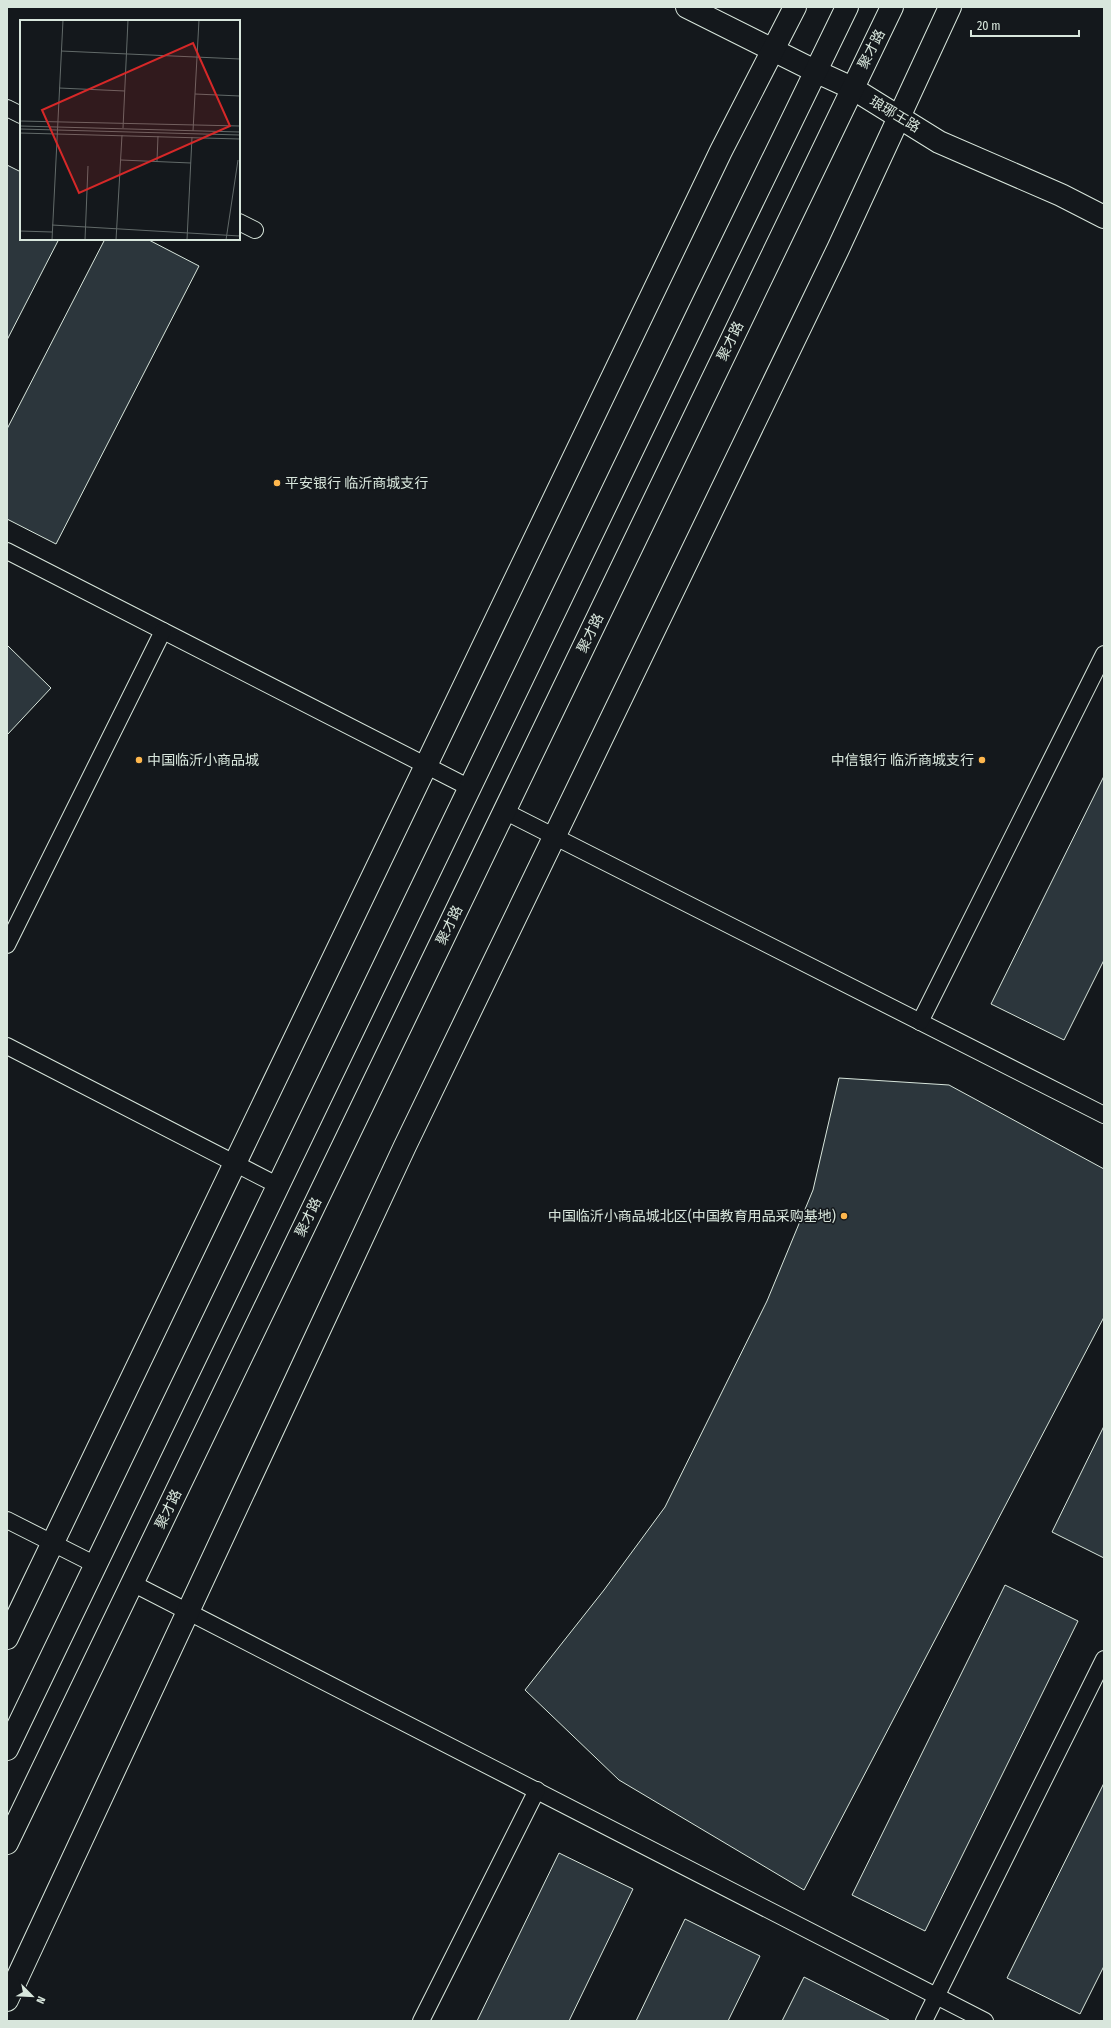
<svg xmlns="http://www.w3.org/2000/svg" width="1111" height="2028" viewBox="0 0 1111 2028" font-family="'Fira Sans Condensed','Noto Sans SC',sans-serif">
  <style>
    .building { fill: #2c363c; stroke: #d8e6dc }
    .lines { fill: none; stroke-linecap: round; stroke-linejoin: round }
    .lane-casing { stroke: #d8e6dc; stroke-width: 18 }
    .secondary-casing { stroke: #d8e6dc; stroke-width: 24 }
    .primary-casing { stroke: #d8e6dc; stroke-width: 24 }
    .lane { stroke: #14181c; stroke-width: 16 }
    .secondary { stroke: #14181c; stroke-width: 22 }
    .primary { stroke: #14181c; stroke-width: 22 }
    .poi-dot { fill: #ffb74d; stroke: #14181c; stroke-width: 1.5 }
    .labels { text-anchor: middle; stroke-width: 3; stroke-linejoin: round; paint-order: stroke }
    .street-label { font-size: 14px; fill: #d8e6dc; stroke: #14181c }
    .poi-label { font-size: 14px; fill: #d8e6dc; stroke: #14181c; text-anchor: start }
    .inset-road { fill: none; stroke: #626a69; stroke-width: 1 }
    .view { fill: #d62828; fill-opacity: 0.15; stroke: #d62828; stroke-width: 2 }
    .inset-edge { fill: none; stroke: #d8e6dc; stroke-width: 2 }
  </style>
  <rect width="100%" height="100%" fill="#14181c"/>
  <g class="building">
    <path d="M7,165L21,172V239H59L7,340Z"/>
    <path d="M105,239H147L199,266L56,544L7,519V429Z"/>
    <path d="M7,645L51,688L7,735Z"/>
    <path d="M1104,776V960L1064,1040L991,1004Z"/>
    <path d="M839,1078L949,1085L1104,1169V1317L804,1890L619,1780L525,1690L604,1590L665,1507L767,1301L813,1190Z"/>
    <path d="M1104,1426V1558L1052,1532Z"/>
    <path d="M1005,1585L1078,1621L925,1931L852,1895Z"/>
    <path d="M1104,1783V1966L1080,2014L1007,1978Z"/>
    <path d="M559,1853L633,1889L569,2021H477Z"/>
    <path d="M685,1919L760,1956L728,2021H636Z"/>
    <path d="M804,1977L889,2020L888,2021H782Z"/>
  </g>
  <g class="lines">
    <g class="lane-casing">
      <g id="lane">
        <path d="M7,108L21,115"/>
        <path d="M239,222L255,230"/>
        <path d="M7,551L470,788"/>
        <path d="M504,811L1104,1115"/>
        <path d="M7,945L163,631"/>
        <path d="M920,1022L1104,654"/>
        <path d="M7,1046L279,1186"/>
        <path d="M7,1520L96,1565"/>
        <path d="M132,1583L985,2021"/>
        <path d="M421,2021L537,1790"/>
        <path d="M924,2021L1104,1659"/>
      </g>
    </g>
    <g class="secondary-casing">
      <g id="secondary">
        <path d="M687,7L815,71L852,88L939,142L1061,195L1104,217"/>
        <path d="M7,1638L721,151L795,7"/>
        <path d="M7,2000L405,1146L838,249L950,7"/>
      </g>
    </g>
    <g class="primary-casing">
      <g id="primary">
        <path d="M7,1749L706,297L847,7"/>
        <path d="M7,1843L892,7"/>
      </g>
    </g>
    <use href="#lane" class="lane"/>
    <use href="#secondary" class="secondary"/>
    <use href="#primary" class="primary"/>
  </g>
  <g class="poi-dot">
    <circle cx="277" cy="483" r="4"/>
    <circle cx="139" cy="760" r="4"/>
    <circle cx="982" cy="760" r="4"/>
    <circle cx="844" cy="1216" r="4"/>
  </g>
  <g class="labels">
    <g class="street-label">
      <text transform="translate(871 49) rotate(-63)" y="5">聚才路</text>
      <text transform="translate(895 114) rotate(31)" y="5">琅琊王路</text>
      <text transform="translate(730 341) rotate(-64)" y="5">聚才路</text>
      <text transform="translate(590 633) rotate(-64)" y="5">聚才路</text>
      <text transform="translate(449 925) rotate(-64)" y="5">聚才路</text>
      <text transform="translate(308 1217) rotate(-64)" y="5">聚才路</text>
      <text transform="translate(168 1509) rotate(-64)" y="5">聚才路</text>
    </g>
    <g class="poi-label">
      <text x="285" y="488">平安银行 临沂商城支行</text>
      <text x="147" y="765">中国临沂小商品城</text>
      <text x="974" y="765" text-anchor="end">中信银行 临沂商城支行</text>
      <text x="836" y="1221" text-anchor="end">中国临沂小商品城北区(中国教育用品采购基地)</text>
    </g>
  </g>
  <g transform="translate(20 20)">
    <rect width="220" height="220" fill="#14181c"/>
    <path class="inset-road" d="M41,31L220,39M39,68L105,71M175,74L220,76M0,101L220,106M0,106L220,112M103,108L108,0M0,109L220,115M173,111L179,0M0,113L220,119M101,140L171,143M137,141L138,116M32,205L220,216M0,211L32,212M32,220L43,0M65,220L68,146M96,220L102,115M167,220L172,117M206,220L218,140"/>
    <path class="view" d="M173,23L210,106L59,173L22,90Z"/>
    <rect width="220" height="220" class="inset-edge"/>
  </g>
  <rect width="1111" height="2028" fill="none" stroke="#d8e6dc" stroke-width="16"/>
  <g transform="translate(32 1996) rotate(114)" stroke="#14181c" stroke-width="3" paint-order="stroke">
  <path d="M0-3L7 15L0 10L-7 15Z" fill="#d8e6dc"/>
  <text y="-6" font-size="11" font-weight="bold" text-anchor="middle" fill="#d8e6dc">N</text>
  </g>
  <path d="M971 30v6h108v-6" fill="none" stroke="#d8e6dc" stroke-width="2"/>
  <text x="977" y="30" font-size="12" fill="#d8e6dc" stroke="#14181c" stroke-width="3" paint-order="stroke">20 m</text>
</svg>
